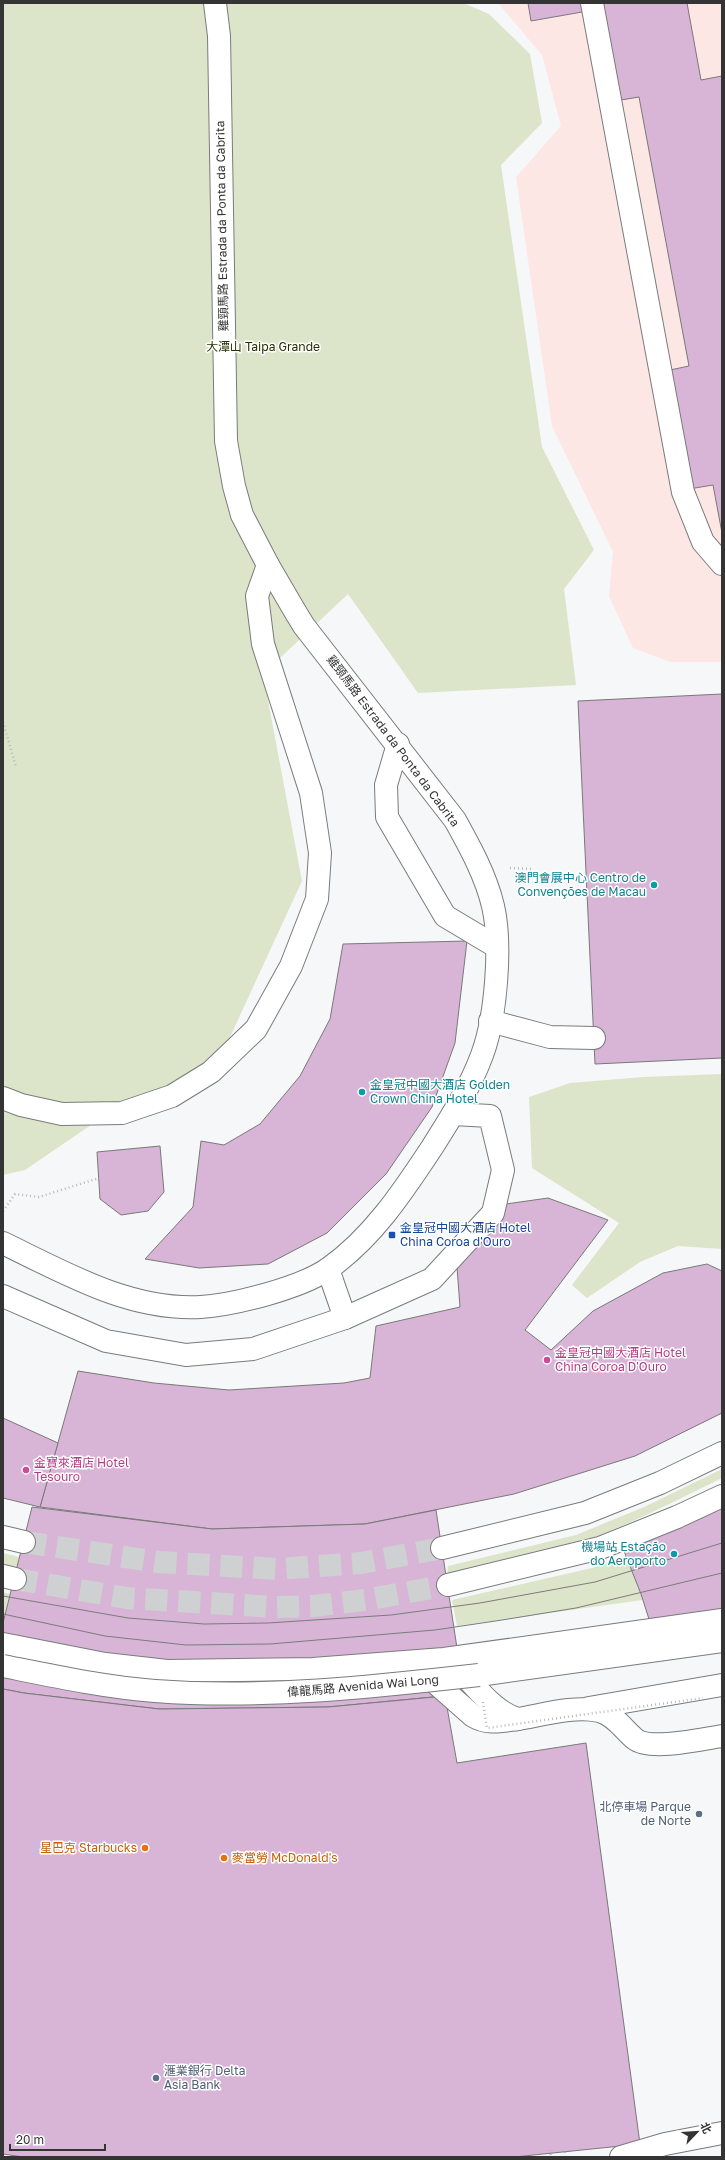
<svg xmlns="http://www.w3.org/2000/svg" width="725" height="2160" viewBox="0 0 725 2160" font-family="'Golos Text','Noto Sans SC',sans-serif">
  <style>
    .industrial { fill: #fde7e5 }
    .green { fill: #dce5c9 }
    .building { fill: #d8b5d6; stroke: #7a7879 }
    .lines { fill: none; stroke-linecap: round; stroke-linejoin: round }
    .major-tunnel { stroke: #cfd0d1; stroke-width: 22; stroke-dasharray: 22 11; stroke-linecap: butt }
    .minor-casing { stroke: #7a7b7c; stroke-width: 24 }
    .major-casing { stroke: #7a7b7c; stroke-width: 24 }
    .path { stroke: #b8b9ba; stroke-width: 2.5; stroke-dasharray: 1 3; stroke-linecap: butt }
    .minor { stroke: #fff; stroke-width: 22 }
    .major { stroke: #fff; stroke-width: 22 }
    .tram { stroke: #7b7b7c; stroke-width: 1 }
    .minor-bridge-casing { stroke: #7a7b7c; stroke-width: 24; stroke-linecap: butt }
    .path-bridge { stroke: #b8b9ba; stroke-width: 2.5; stroke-dasharray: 1 3; stroke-linecap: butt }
    .minor-bridge { stroke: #fff; stroke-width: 22 }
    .culture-dot { fill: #0f9aa8; stroke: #fff; stroke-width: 1.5 }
    .transit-dot { fill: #1a4fb4; stroke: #fff; stroke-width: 1.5 }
    .hotel-dot { fill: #d1479c; stroke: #fff; stroke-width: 1.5 }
    .service-dot { fill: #5c6f8a; stroke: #fff; stroke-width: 1.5 }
    .food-dot { fill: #e8710a; stroke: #fff; stroke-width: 1.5 }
    .labels { text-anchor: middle; stroke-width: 3; stroke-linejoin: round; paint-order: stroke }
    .street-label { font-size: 12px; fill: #343435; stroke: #fff }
    .park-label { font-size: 12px; fill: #253000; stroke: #fff }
    .culture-label { font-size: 12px; fill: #0d838f; stroke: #fff; text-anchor: end }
    .transit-label { font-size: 12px; fill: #164399; stroke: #fff; text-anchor: start }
    .hotel-label { font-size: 12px; fill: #b23c85; stroke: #fff; text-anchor: start }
    .service-label { font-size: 12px; fill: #4e5e75; stroke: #fff; text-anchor: end }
    .food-label { font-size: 12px; fill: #c56008; stroke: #fff; text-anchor: end }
  </style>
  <rect width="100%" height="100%" fill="#f6f7f8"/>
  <path class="industrial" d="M498,3H722V662H670L633,648L609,596L613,552L552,426L516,177L561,126L542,55Z"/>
  <g class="green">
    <path d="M3,3H463L489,14L530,54L542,123L501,165L542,447L594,550L564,589L576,685L418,693L348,594L263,674L302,881L219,1061L113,1110L25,1170L3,1175Z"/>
    <path d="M722,1074V1249L678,1246L640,1262L587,1298L572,1285L619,1223L532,1168L529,1097L570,1083L643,1077Z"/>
    <path d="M722,1469V1478C675,1501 628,1526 578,1543C536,1557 491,1564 447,1574L448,1566L576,1535L644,1507Z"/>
    <path d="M684,1534L707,1591L457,1626L452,1600L592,1568Z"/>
    <path d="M3,1553L19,1557L17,1567L3,1564Z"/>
    <path d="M3,1592L11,1594L4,1618L3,1617Z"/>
  </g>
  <g class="building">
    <path d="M528,3H687L701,80L722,76V533L713,485L677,491L656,373L689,366L639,97L615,101L599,9L531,21Z"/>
    <path d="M722,694V1058L595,1064L578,701Z"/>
    <path d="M467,941L455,1043L432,1107L386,1174L327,1233L268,1264L199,1268L145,1259L193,1207L201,1141L224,1145L260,1124L300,1076L330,1019L343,944Z"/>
    <path d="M160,1146L164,1192L148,1211L121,1215L100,1199L97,1152Z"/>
    <path d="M548,1198L608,1220L525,1330L551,1350L593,1311L663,1273L707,1264L722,1271V1413L635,1456L514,1494L365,1524L212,1529L40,1507L78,1371L154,1383L229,1390L344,1383L370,1378L376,1326L460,1307L457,1267L506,1204Z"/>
    <path d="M3,1418L58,1443L40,1507L3,1498Z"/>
    <path d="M722,1498V1616L655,1638L641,1594L618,1536Z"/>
    <path d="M32,1507L212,1529L365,1524L436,1510L464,1694L328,1707L159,1709L24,1693L3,1689V1623Z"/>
    <path d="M3,1689L24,1693L159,1709L328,1707L445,1696L457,1763L586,1743L640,2144L514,2157H23L3,2154Z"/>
  </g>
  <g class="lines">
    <g class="major-tunnel">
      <path d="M24,1542L158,1562L278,1569L361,1563L442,1548"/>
      <path d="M15,1579L127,1598L276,1607L314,1606L365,1600L448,1585"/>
    </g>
    <g class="minor-casing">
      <g id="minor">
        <path d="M592,3L683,492L703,542L722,564"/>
        <path d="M398,744L386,785L387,817L445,916L497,947"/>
        <path d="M490,1021L550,1037L594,1038"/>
        <path d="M3,1098L21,1105L62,1114L122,1113L172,1096L211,1072L256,1029L291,966L317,899L320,853L311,793L263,644L257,596L268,565"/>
        <path d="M3,1243C65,1273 130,1311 201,1307C234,1305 300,1288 328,1269C372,1238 402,1193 431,1149C450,1119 470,1088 482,1055C496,1018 502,944 493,906C486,876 470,847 455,820L304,626L296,613L268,565L242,515L234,486L226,441L219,36L215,3"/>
        <path d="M328,1269L345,1318"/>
        <path d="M3,1296L106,1341L186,1355L253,1349L345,1318L432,1279L493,1213L503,1170L490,1116L453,1114"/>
        <path d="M3,1644L105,1664L167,1671L313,1669L444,1659L722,1620"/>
        <path d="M455,1666C474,1683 492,1712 518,1719C542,1715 576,1705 599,1711C614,1714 624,1730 635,1739C650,1751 703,1739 722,1736"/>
        <path d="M422,1671L473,1716C488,1725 502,1721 518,1719"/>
        <path d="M479,1675L722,1641"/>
        <path d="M589,1708L722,1685"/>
        <path d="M621,2157L665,2144L722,2133"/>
      </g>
    </g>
    <g class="major-casing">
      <g id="major">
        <path d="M3,1537L24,1542"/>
        <path d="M442,1548L585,1513L660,1483L722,1453"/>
        <path d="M3,1576L15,1579"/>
        <path d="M448,1585L600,1548L677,1517L722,1496"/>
      </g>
    </g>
    <g class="path">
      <path d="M3,722L16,767"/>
      <path d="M510,868L534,869"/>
      <path d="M3,1211L15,1194L39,1197L99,1178"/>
      <path d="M550,2150L551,2157"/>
      <path d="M565,2152L566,2157"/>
    </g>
    <use href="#minor" class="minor"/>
    <use href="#major" class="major"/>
    <g class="tram">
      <path d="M3,1596L128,1618L204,1624L268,1623L391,1615L480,1603L595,1582L722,1543"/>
      <path d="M3,1614L105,1636L186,1645L270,1644L435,1630L502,1620L576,1608L722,1573"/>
    </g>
    <g class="minor-bridge-casing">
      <path id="minor-bridge" d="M3,1666C53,1676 104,1687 155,1691C264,1699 372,1687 479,1675"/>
    </g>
    <path class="path-bridge" d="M483,1702L487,1728L703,1698"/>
    <use href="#minor-bridge" class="minor-bridge"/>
  </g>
  <g class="culture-dot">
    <circle cx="654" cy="885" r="4"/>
    <circle cx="362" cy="1092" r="4"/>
    <circle cx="674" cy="1554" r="4"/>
  </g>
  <rect class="transit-dot" x="388" y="1231" width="8" height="8" rx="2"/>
  <g class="hotel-dot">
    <circle cx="547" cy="1360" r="4"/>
    <circle cx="26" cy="1470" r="4"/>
  </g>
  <g class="service-dot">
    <circle cx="699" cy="1814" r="4"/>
    <circle cx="156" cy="2078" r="4"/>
  </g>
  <g class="food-dot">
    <circle cx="145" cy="1848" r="4"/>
    <circle cx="224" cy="1858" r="4"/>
  </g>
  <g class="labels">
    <g class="street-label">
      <text transform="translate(222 226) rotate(-91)" y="4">雞頸馬路 Estrada da Ponta da Cabrita</text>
      <text transform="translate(393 741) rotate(53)" y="4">雞頸馬路 Estrada da Ponta da Cabrita</text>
      <text transform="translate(363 1686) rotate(-5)" y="4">偉龍馬路 Avenida Wai Long</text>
    </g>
    <g class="park-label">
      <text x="263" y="351">大潭山 Taipa Grande</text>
    </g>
    <g class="culture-label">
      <text x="646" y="882">澳門會展中心 Centro de<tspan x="646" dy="14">Convenções de Macau</tspan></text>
      <text x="370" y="1089" text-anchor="start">金皇冠中國大酒店 Golden<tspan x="370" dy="14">Crown China Hotel</tspan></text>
      <text x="666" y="1551">機場站 Estação<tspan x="666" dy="14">do Aeroporto</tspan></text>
    </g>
    <g class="transit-label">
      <text x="400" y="1232">金皇冠中國大酒店 Hotel<tspan x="400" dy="14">China Coroa d'Ouro</tspan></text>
    </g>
    <g class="hotel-label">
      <text x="555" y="1357">金皇冠中國大酒店 Hotel<tspan x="555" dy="14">China Coroa D'Ouro</tspan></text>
      <text x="34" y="1467">金寶來酒店 Hotel<tspan x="34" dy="14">Tesouro</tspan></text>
    </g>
    <g class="service-label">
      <text x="691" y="1811">北停車場 Parque<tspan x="691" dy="14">de Norte</tspan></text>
      <text x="164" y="2075" text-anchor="start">滙業銀行 Delta<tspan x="164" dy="14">Asia Bank</tspan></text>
    </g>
    <g class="food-label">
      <text x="137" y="1852">星巴克 Starbucks</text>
      <text x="232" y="1862" text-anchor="start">麥當勞 McDonald's</text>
    </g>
  </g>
  <rect width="725" height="2160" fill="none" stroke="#343435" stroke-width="8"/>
  <g transform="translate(697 2132) rotate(65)" stroke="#ffffff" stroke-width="3" paint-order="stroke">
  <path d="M0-3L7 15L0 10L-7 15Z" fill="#343435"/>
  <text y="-6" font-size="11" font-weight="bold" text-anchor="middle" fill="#343435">北</text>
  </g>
  <path d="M10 2144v6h95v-6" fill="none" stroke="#343435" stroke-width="2"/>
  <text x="16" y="2144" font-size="12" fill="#343435" stroke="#ffffff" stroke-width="3" paint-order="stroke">20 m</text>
</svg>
